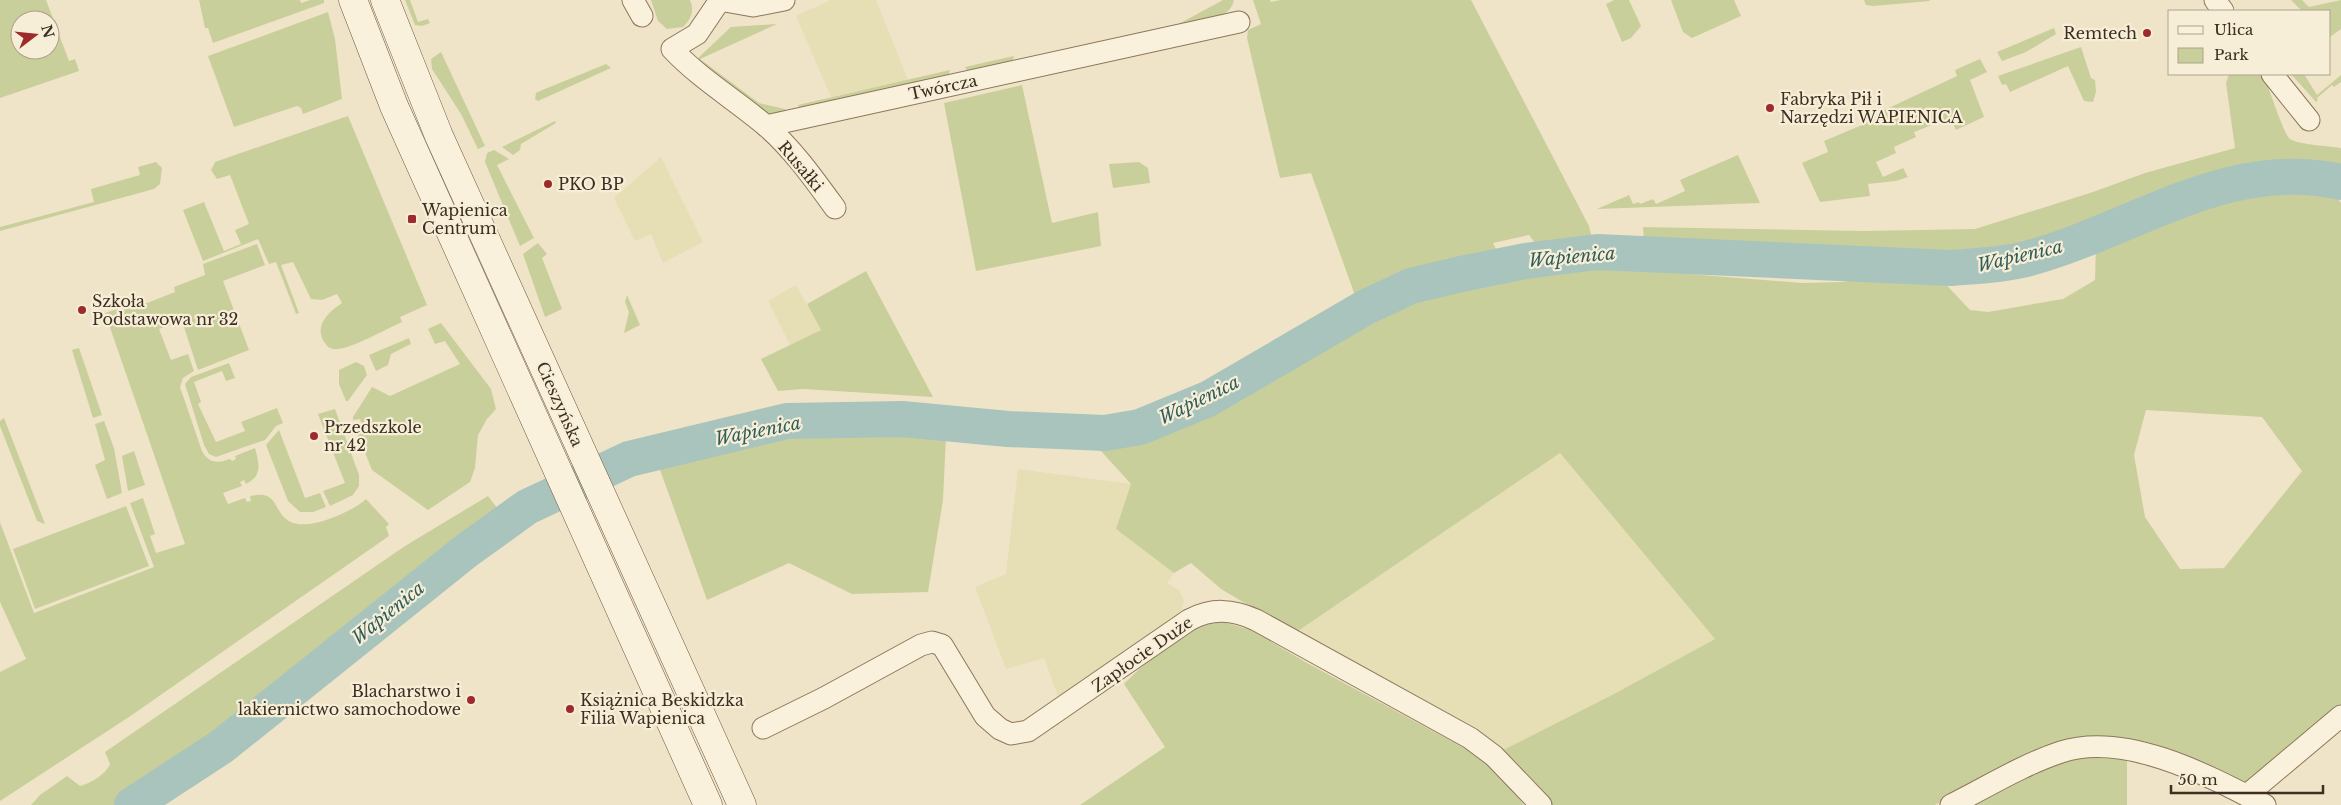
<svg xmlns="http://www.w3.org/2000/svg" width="2341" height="805" viewBox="0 0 2341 805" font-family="'Libre Baskerville',serif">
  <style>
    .farmland { fill: #e6deb5 }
    .green { fill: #c9cf9b; fill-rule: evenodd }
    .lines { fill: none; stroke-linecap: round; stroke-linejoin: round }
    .river { stroke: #a9c4bc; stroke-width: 36 }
    .minor-casing { stroke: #8d765c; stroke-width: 23 }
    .secondary-casing { stroke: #6f573f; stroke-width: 29 }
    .minor { stroke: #faf1dc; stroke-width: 21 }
    .secondary { stroke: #faf1dc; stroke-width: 28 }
    .poi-dot { fill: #9e2a2b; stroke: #f7eed8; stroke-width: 2 }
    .labels { text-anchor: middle; stroke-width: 4.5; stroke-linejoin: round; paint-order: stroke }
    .poi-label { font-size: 16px; fill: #3d2e20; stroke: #f7eed8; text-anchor: start }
    .street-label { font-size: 16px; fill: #3d2e20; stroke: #f7eed8 }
    .water-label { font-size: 18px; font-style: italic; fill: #2f5d5a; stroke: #f7eed8 }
  </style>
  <rect width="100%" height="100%" fill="#f0e4c8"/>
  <g class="farmland">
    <path d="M831,0H876L908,80L831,97L796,16Z"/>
    <path d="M661,157L703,242L663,263L651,234L635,241L614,198Z"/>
    <path d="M796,285L821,330L790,345L768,301Z"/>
    <path d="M1560,453L1715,639L1614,694L1503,750L1471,725L1295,633Z"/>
    <path d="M1018,469L1132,484L1116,529L1174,573L1167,583L1179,590L1184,600L1182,610L1059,699L1044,658L1006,669L975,587L1006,574Z"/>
  </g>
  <g class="green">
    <path d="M0,0H46L69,61L75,59L79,71L0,98ZM20,20H50V50H20Z"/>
    <path d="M199,0H300L301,3L310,0H324V3L213,43L208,28H205Z"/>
    <path d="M405,0H410L418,22L428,19L430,23L422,26L415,25Z"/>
    <path d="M651,0H690C695,11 691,19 683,27L667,29L658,21Z"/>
    <path d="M1223,0H1234C1230,22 1194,22 1175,26Z"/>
    <path d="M1253,0H1270L1271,2L1280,0H1471L1589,226L1592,238L1535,243L1529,235L1493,243L1498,253L1405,273L1357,301L1311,173L1280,178L1247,38L1248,30L1261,24Z"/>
    <path d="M1614,0H1629L1641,26L1631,38L1622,42L1606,4Z"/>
    <path d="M1671,0H1734L1741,16L1692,38L1683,32Z"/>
    <path d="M1864,0H1929L1930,1L1873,6L1866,5Z"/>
    <path d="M2291,0H2302L2309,7L2341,0V29L2330,37V11H2302Z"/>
    <path d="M328,12L335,39L342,99L303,114L301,108L297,106L234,127L208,56Z"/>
    <path d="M777,24L700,59L759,103L785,109L786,114L771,115L756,109L697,59L731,27Z"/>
    <path d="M2054,28L2056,34L2026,52L2002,61L1997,52Z"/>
    <path d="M2081,47L2091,78L2095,80L2096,92L2093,102L2084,101L2068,66L2010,92L2006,84L2002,85L1998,76Z"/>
    <path d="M441,52L485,146L478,149L461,114L432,69L431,59Z"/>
    <path d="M1014,56L1012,63L969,73L965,67Z"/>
    <path d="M1980,59L1987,72L1970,80L1984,117L1956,130L1950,118L1914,132L1916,137L1894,147L1896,153L1876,162L1883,177L1903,168L1908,177L1896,181L1868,184L1870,196L1820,202L1802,163L1828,152L1824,141L1881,117L1880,112L1957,76L1955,70Z"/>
    <path d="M606,64L611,68L538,101L535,99L536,93L540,91Z"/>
    <path d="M950,70L948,77L800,110L798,105Z"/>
    <path d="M2229,74H2263C2268,85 2284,135 2290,139C2300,145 2329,146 2341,148V171L2278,162L2255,165L2059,236L2034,249L2011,255L1978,258L1939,257L1644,240L1643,227L1862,231L1975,229L2093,192L2145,173L2235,148L2226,83Z"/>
    <path d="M2291,74H2304L2317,95L2341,75V82L2334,87L2332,85L2317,98L2318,100L2316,102Z"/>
    <path d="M1022,85L1052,223L1098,212L1101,246L976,271L944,103Z"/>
    <path d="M348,116L427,305L400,317L402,322C386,329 353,348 338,349C332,350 328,348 325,343C313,327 328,312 342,303L337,294L322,300L311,299L293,262L281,265L299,313L296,314L276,262L269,264L258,239L203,261L183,210L204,202L224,251L241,244L235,230L249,224L230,175L217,179L211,170L215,162Z"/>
    <path d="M555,121L556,123L521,144L520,150L513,155L502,147Z"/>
    <path d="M494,150L509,159L497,165L534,238L520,246L485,162L487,153Z"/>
    <path d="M1738,155L1760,203L1597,209L1629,195L1633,204L1639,202L1640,204L1653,199L1656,204L1685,191L1680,180Z"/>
    <path d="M156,162L162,168L160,184L154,189L0,231V227L94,202L91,189L140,175L138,167Z"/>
    <path d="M1139,162L1148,168L1150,183L1113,188L1109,164Z"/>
    <path d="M2278,187C2296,188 2332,184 2341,203V706L2245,787L2195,762L2034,753L1935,805H1552L1503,750L1614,694L1715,639L1560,453L1295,633L1221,589L1191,563L1174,573L1116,529L1131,484L1091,440L1146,433L1219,404L1294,364L1353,326L1405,300L1435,289L1485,276L1544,269L1600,267L1802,283L1843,282L1883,274L1940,278L1970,310L1988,312L2063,299L2095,280L2096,245L2164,221L2199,203L2245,189ZM2146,410L2262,417L2302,471L2224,568L2180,569L2145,517L2134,455Z"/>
    <path d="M538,243L547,254L542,258L562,309L545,317L523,254Z"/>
    <path d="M257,244L265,265L223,281L249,350L198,370L182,321L159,329L171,360L188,354L194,371L183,378L180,387L202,451C209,464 218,463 230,459L232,461L236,459L235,456L255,448C259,463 263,476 246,484L244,480L240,482L242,486L223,493L228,504L245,498L247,502L251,501L250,496C280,489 272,513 291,522C309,531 352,512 366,499L389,524L386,527L389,536L129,717L0,801V672L26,659L0,602V522L34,613L154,567L130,503L143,498L155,534L150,536L156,553L185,544L105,313L135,303L137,307L175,292L174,287L205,275L203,264Z"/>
    <path d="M866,271L933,397L803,389L778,391L761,359L821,330L807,304Z"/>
    <path d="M627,295L640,325L624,333L629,312L625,302Z"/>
    <path d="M441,323L491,389L496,409L487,419L478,435L475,468L470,482L428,510L372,470L356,430L363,427L360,419L353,420V417L372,387L390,396L460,364L445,341L435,344L428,329Z"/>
    <path d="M409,338L411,344L391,354L388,365L376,371L369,355Z"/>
    <path d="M79,348L102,415L93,418L72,350Z"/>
    <path d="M356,362L364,366L367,375L348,401H346L339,384V370Z"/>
    <path d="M229,363L235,378L226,381L222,371L194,382L201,402L198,404L216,442L245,431L241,422L277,408L283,423L276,426L265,440L216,457L209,454L204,445L185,384L191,377Z"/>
    <path d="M335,409L359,475V486L353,495L330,506L323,491L345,483L318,414Z"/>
    <path d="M4,418L45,524L37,521L0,426V421Z"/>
    <path d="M104,421L114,448L122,493L107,499L95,465L105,460L95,424Z"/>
    <path d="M834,429L895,431L946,436L943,500L928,592L852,594L789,563L707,600L659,467L674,461L794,431Z"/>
    <path d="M279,430L305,498L320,493L326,507L313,512H300L288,501L266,445Z"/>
    <path d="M134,451L145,485L128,491L122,456Z"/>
    <path d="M488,496L498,509L457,547L208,743L117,805H31L40,795L67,776L80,786C90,784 107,773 110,764L105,752L405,546Z"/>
    <path d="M126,506L149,566L35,609L13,549Z"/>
    <path d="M1223,622L1251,630L1309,664L1477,755L1506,782L1524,805H1080L1165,747L1124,684C1142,666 1176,633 1200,626C1207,624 1216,623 1223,622Z"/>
    <path d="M2083,754L2127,758V805H1964L2039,768Z"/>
  </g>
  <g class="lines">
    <path class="river" d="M132,805L221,747L466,551L527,507L629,459L787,421L902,419L1008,429L1105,433L1140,427L1208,399L1366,307L1411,286L1461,274L1526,261L1597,252L1951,268C1977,266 2002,265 2026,259C2132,231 2227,156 2341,182"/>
    <g class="minor-casing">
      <g id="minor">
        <path d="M633,0L642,16"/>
        <path d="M719,0L753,6L784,0"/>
        <path d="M720,0L697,34L672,49C699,78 734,99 765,125C792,148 814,179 835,208"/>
        <path d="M2215,0L2223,11"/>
        <path d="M2272,74L2309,120"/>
        <path d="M766,126L1239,22"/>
        <path d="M763,728L824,698L921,645L932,642L942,645L985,716L1000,729L1011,734L1028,731L1189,620C1212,608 1232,609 1256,620L1470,738L1494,756L1541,805"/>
        <path d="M2247,795L2341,716"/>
        <path d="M1951,805C1987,787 2022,765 2061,752C2126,731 2209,776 2265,805"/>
      </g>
    </g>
    <g class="secondary-casing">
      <g id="secondary">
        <path d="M353,0L394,106L708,805"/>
        <path d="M385,0L439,136L742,805"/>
      </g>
    </g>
    <use href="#minor" class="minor"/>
    <use href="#secondary" class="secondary"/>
  </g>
  <g class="poi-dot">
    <circle cx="2147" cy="33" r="5"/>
    <circle cx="1770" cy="108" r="5"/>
    <circle cx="548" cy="184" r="5"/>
    <rect x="407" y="214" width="10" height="10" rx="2.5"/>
    <circle cx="82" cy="310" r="5"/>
    <circle cx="314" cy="436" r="5"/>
    <circle cx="471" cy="700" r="5"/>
    <circle cx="570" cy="709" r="5"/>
  </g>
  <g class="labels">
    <g class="poi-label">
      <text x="2137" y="39" text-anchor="end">Remtech</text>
      <text x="1780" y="105">Fabryka Pił i<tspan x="1780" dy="18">Narzędzi WAPIENICA</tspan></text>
      <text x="558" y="190">PKO BP</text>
      <text x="422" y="216">Wapienica<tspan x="422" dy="18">Centrum</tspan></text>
      <text x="92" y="307">Szkoła<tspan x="92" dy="18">Podstawowa nr 32</tspan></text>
      <text x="324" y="433">Przedszkole<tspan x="324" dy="18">nr 42</tspan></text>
      <text x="461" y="697" text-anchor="end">Blacharstwo i<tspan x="461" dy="18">lakiernictwo samochodowe</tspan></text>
      <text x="580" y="706">Książnica Beskidzka<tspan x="580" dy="18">Filia Wapienica</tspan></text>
    </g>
    <g class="street-label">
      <text transform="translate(943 87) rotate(-12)" y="6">Twórcza</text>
      <text transform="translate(801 166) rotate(50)" y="6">Rusałki</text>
      <text transform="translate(560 404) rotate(66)" y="6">Cieszyńska</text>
      <text transform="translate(1142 654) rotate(-35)" y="6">Zapłocie Duże</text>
    </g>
    <g class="water-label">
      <text transform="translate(2020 256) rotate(-13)" y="6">Wapienica</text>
      <text transform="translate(1572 257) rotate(-5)" y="6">Wapienica</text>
      <text transform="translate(1199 400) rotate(-26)" y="6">Wapienica</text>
      <text transform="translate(758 431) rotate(-11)" y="6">Wapienica</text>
      <text transform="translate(388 613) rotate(-39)" y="6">Wapienica</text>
    </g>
  </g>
  <rect x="2168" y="10" width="162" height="65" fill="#f7eed8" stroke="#ada18e"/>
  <rect x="2178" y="26" width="25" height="8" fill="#faf1dc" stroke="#ada18e"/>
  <text x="2214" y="35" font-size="15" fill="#3d2e20">Ulica</text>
  <rect x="2178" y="48" width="25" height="15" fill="#c9cf9b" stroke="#ada18e"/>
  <text x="2214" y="60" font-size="15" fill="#3d2e20">Park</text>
  <g transform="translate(35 35) rotate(74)"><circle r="24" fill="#f7eed8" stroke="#ada18e"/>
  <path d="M0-4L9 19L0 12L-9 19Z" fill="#9e2a2b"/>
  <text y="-8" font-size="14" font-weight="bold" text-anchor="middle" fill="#3d2e20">N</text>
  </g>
  <path d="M2171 785v8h152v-8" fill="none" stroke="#3d2e20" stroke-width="2.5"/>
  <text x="2178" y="785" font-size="15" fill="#3d2e20" stroke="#f7eed8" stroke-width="4" paint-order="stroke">50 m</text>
</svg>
